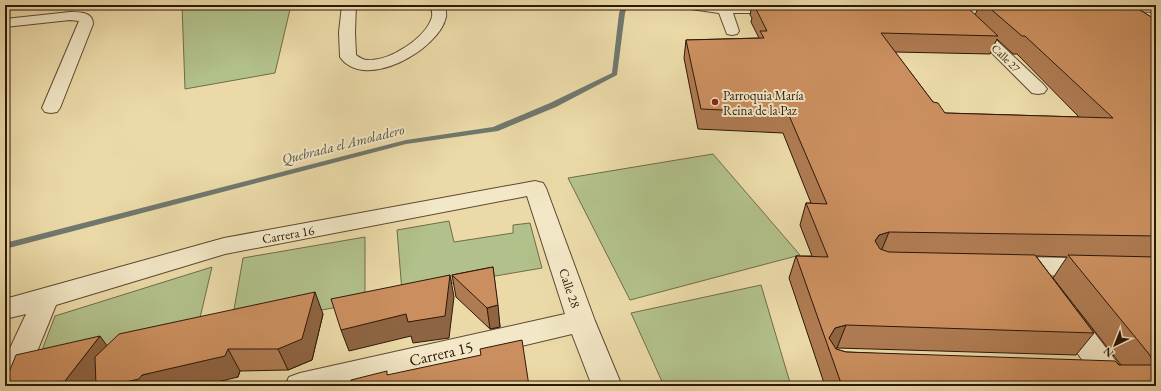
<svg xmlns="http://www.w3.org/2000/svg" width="1161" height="391" viewBox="0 0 1161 391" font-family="'EB Garamond',serif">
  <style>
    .green { fill: #b2c18b; stroke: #706c4a }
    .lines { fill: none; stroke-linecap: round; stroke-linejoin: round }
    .stream { fill: #70786e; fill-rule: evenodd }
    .minor-casing { stroke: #5d4830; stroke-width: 2 }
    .minor { fill: #f2e7c6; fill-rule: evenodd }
    .wall { fill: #af7b52; stroke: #2e1808; fill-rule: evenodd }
    .shaded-wall { fill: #8e6442; stroke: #2e1808 }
    .building { fill: #cb8f5f; stroke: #2e1808 }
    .poi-dot { fill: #8f2418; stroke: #f2e7c6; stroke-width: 1.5 }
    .labels { text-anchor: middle; stroke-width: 4; stroke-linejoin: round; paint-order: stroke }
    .far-street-label { font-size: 11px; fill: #2e1808; stroke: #f2e7c6 }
    .poi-label { font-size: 13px; fill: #2e1808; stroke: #f2e7c6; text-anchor: start }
    .street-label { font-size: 13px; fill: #2e1808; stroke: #f2e7c6 }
    .water-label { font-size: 14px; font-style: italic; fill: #545044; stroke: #f2e7c6 }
    .near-street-label { font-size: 16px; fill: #2e1808; stroke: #f2e7c6 }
  </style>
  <rect width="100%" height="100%" fill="#ebdaa8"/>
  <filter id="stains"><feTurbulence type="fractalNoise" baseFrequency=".005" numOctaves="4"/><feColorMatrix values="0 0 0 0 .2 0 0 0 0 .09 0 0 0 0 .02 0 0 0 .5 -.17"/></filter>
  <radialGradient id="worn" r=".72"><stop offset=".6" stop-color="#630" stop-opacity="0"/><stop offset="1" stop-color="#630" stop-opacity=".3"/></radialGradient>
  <g class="green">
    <path d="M182,5H291L275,73L185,89Z"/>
    <path d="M713,154L800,255L630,300L568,178Z"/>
    <path d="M449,221L454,242L513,233V225L530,223L542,268L402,292L397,230Z"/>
    <path d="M365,237V302L231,327L243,258Z"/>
    <path d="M212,267L195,339L34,371L55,316Z"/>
    <path d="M761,285L791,386H664L631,313Z"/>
  </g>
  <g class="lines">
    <path class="stream" d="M622,5H628L625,13L617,75L556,107L498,131L406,144L5,249V243L406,140L493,127L550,103L612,73L619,13Z"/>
    <g class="minor-casing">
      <g id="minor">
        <path d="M342,5H356L355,32L356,55C359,57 363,60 367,60C389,62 426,38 432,17C433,13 431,9 431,5H445C445,9 447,13 446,17C439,50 364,92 340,57L339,32Z"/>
        <path d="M682,5H782L786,6L788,9L786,12L781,13H733L739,31L737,34L732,35L727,34L719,13L684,8Z"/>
        <path d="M941,7L1007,8L1012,9L1014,12L1012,15L1007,16L936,14L934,11L936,8Z"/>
        <path d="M70,12C80,12 93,12 93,24L60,108L57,112L51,113L45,112L42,108L79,21L70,20L5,27V19Z"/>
        <path d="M1121,12L1156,13V21L1116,19L1114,16L1116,13Z"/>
        <path d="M971,20L976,21L1044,85L1047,89L1044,93L1038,94L1032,93L966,27L964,24L966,21Z"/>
        <path d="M535,181L543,183L546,188L595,321L622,386H592L572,334L354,386H285L289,377L300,373L565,314L527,196L225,254L56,305L23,386H5V359L26,314L5,319V299L224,238Z"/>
        <path d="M1013,257L1091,258L1100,261L1104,267L1100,273L1091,276L1013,275L1004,272L1000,266L1004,260Z"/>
        <path d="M1068,308L1078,311L1128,377L1132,386H1100L1054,319L1058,311Z"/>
      </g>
    </g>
    <use href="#minor" class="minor"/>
  </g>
  <g class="wall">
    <path d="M752,5H1132L1156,20V386H825L789,278L796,256H812L800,225L806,203H811L783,133L698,129L684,58L686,40L759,38L751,22L752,18L750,15ZM966,6H979L975,15ZM997,39L1013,54H1017L1079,117L945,113L933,102L895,52L990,54ZM1036,256L1067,257L1053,278L1121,365L846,352L836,349L835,348H837L1076,355L1094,333Z"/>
    <path d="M493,267L500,327L490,329L456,297L452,275Z"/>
    <path d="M323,314L312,360L288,370L240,371L238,377L96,385L95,386H5Z"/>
  </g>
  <g class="shaded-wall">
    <path d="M889,232L880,254L875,241L879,235Z"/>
    <path d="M450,275L454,297L449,338L413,343L411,336L349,351L341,330Z"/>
    <path d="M315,292L323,314L312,360L288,370L278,349Z"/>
    <path d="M498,305L500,327L490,329L487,308Z"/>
    <path d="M846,325L837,348L829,350V338L835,328Z"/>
    <path d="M100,336L116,358L95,386H61Z"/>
    <path d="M228,349L240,371L238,377L201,386H107Z"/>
  </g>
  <g class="building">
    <path d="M754,5H965L998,36L881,33L933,102L938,103L945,113L1113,118L1025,36H1022L986,5H1132L1156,20V236L889,232L879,235L875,241L880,249L889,252L1035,255L1094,333L846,325L835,328L829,338L836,349L846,352L1115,361L1119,365H1153L1154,363L1149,354L1068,255L1156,257V386H842L796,256L828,257L806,203L827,204L788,113L701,109L686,40L764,38L760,31H767Z"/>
    <path d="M493,267L498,305L487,308L452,275Z"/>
    <path d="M450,275L445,316L408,322L406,314L341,330L331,299Z"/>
    <path d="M315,292L302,339L278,349H228L225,356L142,375L139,379L107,386H96L95,357L119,334Z"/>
    <path d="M100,336L61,386H16V385L5,386V382L16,355Z"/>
    <path d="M522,340L529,386H350L351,380L387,371V375L481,355L480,349Z"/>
  </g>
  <circle class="poi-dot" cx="715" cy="102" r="4"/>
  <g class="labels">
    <g class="far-street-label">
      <text transform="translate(1006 58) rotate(44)" y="4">Calle 27</text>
    </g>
    <g class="poi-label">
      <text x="723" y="100">Parroquia María<tspan x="723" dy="15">Reina de la Paz</tspan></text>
    </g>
    <g class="street-label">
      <text transform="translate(288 234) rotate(-10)" y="5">Carrera 16</text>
      <text transform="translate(570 288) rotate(71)" y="5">Calle 28</text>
    </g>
    <g class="water-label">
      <text transform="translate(343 144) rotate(-14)" y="5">Quebrada el Amoladero</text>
    </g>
    <g class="near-street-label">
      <text transform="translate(441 353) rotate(-13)" y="6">Carrera 15</text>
    </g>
  </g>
  <rect width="1161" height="391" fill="none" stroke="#ebdaa8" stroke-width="20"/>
  <rect x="6" y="6" width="1149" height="379" fill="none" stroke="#2e1808" stroke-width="2"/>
  <rect x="10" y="10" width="1141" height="371" fill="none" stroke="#2e1808"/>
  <g transform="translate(1115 345) rotate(223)" stroke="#f2e7c6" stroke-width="3" paint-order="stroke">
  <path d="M0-3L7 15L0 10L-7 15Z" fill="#2e1808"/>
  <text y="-6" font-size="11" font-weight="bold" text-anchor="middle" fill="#2e1808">N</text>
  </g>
  <rect width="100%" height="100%" filter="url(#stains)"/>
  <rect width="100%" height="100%" fill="url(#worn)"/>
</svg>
